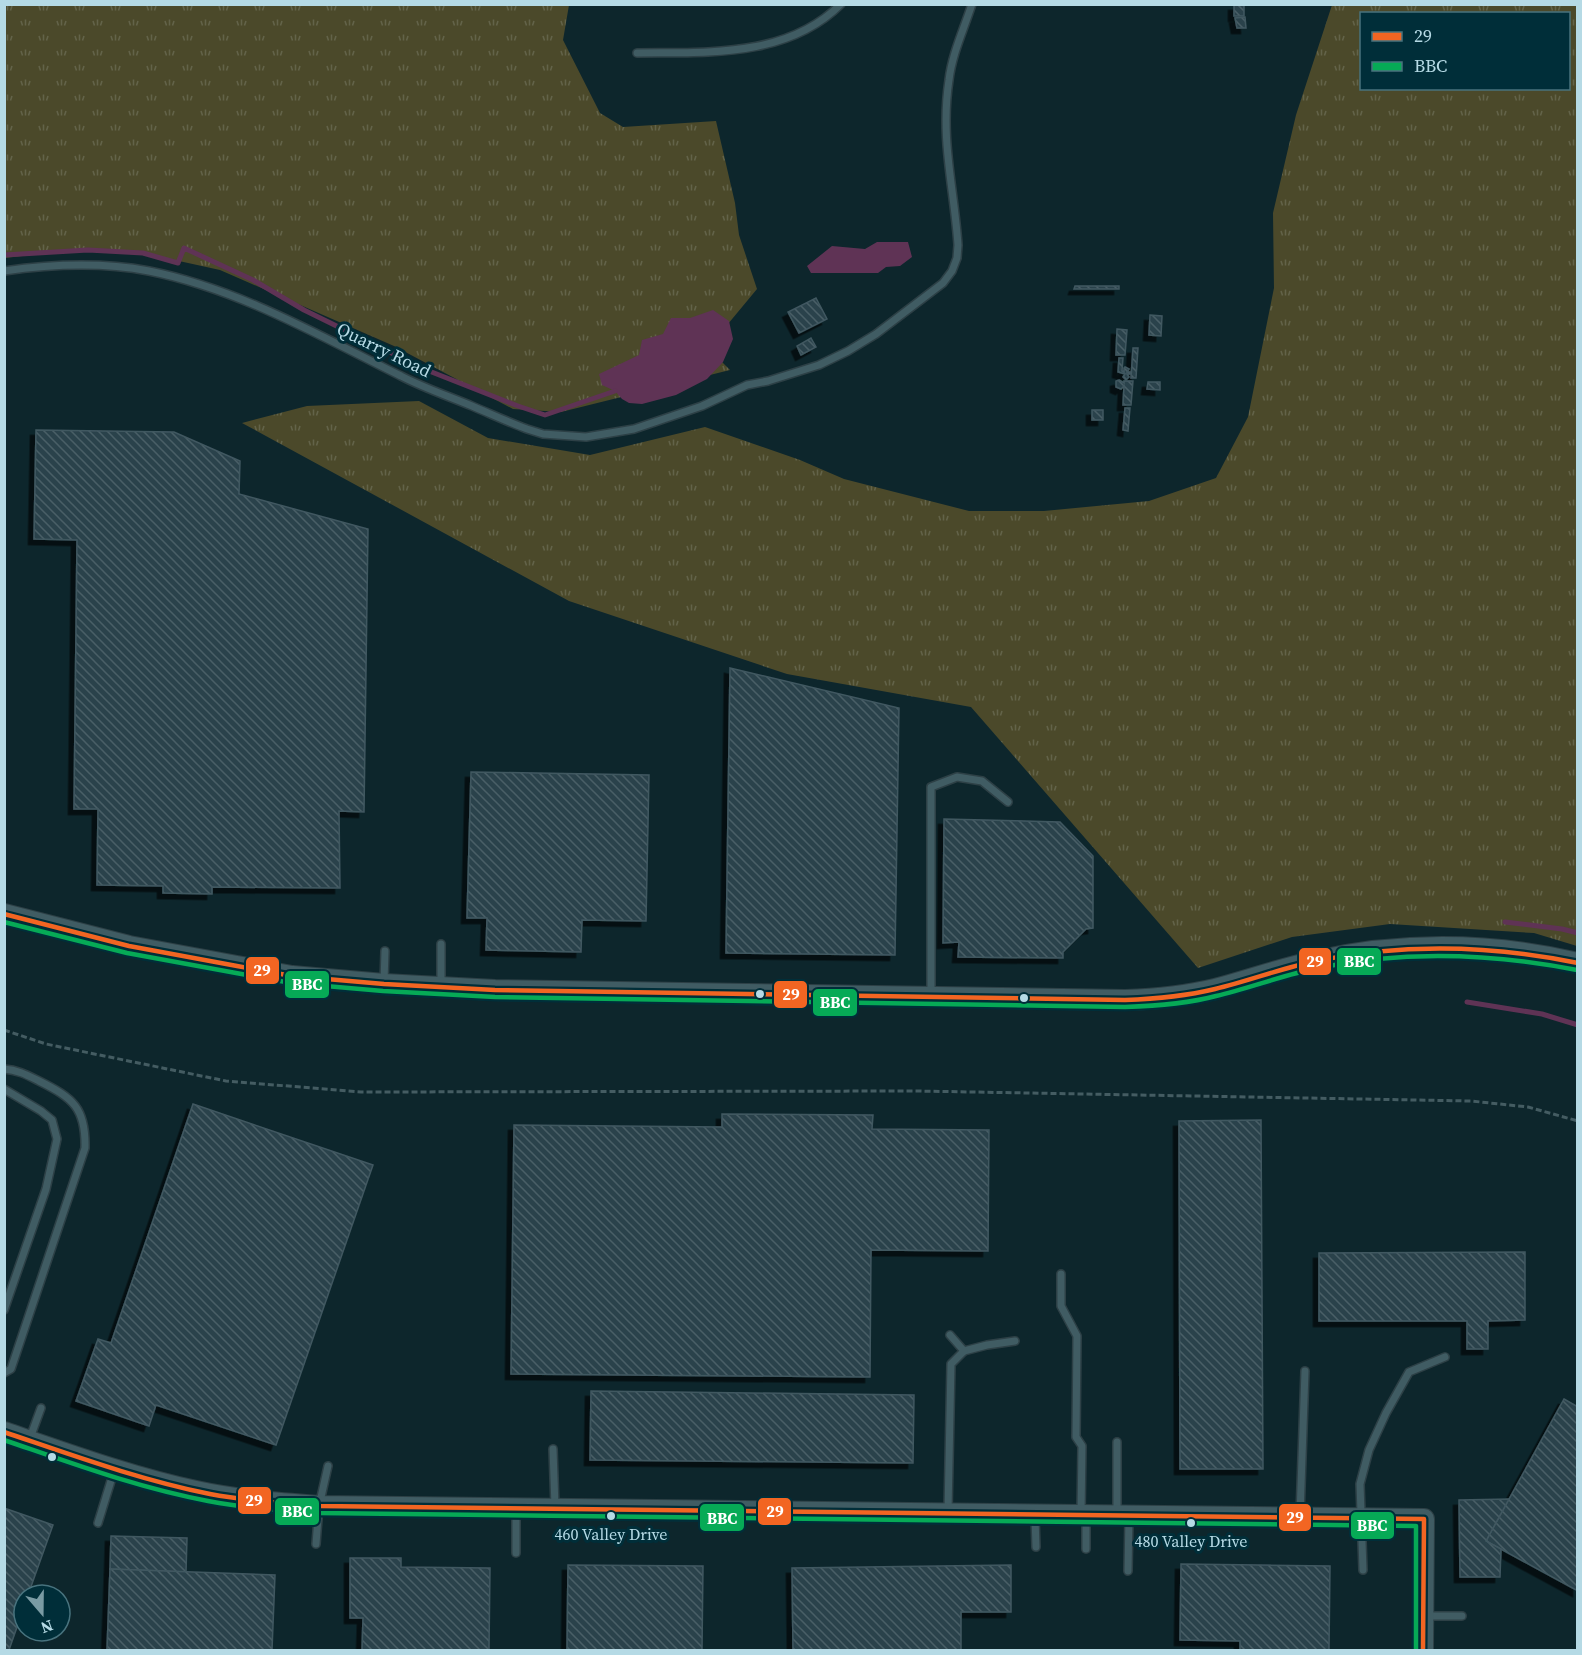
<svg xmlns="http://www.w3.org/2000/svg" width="1582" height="1655" viewBox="0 0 1582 1655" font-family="'Source Serif 4',serif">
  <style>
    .grass { fill: url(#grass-tufts); fill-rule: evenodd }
    .water { fill: #5f3355 }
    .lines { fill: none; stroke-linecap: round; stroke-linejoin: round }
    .stream { stroke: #5f3355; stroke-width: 5 }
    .building { fill: url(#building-back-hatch); stroke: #415861; stroke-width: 1.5; filter: url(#shadow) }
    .lane-casing { stroke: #2d4046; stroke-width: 10 }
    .secondary-casing { stroke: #2d4046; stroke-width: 22 }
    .path { stroke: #445c62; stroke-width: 3; stroke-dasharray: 6 3; stroke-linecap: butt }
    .lane { stroke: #405c63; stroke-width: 7 }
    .secondary { stroke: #405c63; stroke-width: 20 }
    .bus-1-casing { stroke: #002e39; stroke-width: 9 }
    .bus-2-casing { stroke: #002e39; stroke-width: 9 }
    .bus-1 { stroke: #f26522; stroke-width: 4.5 }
    .bus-2 { stroke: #06aa56; stroke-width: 4.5 }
    .bus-dot { fill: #b5dae5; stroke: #002e39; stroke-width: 2 }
    .labels { text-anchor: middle; stroke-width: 6; stroke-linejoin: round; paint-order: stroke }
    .bus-label { font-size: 16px; fill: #b5dae5; stroke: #002e39 }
    .street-label { font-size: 18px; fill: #b5dae5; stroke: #002e39 }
    .line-badge { stroke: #002e39; stroke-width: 2 }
    .badge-label { font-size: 16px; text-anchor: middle; font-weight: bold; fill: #fff }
  </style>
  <defs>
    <pattern id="grass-tufts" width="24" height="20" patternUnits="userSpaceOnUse" patternTransform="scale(1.5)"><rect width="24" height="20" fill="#4b492a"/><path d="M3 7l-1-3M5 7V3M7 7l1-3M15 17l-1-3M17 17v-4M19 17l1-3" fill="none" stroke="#636349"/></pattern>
    <pattern id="building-back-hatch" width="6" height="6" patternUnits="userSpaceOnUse" patternTransform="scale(1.5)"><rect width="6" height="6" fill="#2b434c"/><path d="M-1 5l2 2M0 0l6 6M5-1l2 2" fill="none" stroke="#485e66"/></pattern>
    <filter id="shadow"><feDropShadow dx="-5.5" dy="5.5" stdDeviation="0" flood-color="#0009"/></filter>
  </defs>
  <rect width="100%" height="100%" fill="#0d262c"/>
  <g class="grass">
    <path d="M4,5H569L563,40L600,113L623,127L716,121L735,203L739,235L757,289L708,348L730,370L561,412L513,409L394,346L220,270L138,252L75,250L5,258Z"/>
    <path d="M1332,5H1577V946L1534,933L1390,924L1292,937L1198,968L971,707L787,674L569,601L242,423L307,406L419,401L488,438L590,455L705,427L800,460L844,479L969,511H1044L1149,501L1216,478L1248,417L1274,288L1273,213L1296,115ZM1362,14H1568V88H1362Z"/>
  </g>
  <g class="water">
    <path d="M877,242H908L912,257L900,266L886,267L878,273H811L807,266L832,246L865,249Z"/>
    <path d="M713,310L729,321L733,339L723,362L707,379L676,395L642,404L629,403L622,399L615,391L602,385L599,374L639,355L642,340L663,334L671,318H690Z"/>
  </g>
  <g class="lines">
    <g class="stream">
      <path d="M4,255L88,250L143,253L178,263L184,248L253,280L304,310L424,369L518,406L545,415L615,391"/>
      <path d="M1505,922L1562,929L1578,933"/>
      <path d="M1467,1002L1542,1014L1578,1025"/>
    </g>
  </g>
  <g class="building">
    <rect x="1234" y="5" width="10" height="11"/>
    <path d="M1245,17L1246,28H1237L1235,18Z"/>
    <path d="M1075,286H1119V289H1074Z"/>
    <path d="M816,298L827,319L799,333L788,312Z"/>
    <path d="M1150,315L1162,316L1161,336L1149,335Z"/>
    <path d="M1117,329L1127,330L1125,355H1116Z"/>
    <path d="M811,338L816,347L801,355L797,346Z"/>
    <path d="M1133,348H1138L1136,378H1131Z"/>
    <path d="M1119,358H1123L1122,371L1124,372V368L1125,367L1129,369L1127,372H1131V374H1127L1129,377L1126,380L1123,377L1125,374L1118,372Z"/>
    <path d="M1119,380L1124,383V381H1133L1131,405H1123L1124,386L1121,389L1116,387V381Z"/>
    <path d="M1148,382H1160V390L1147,389Z"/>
    <path d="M1125,408H1130L1128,431L1123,430Z"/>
    <rect x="1092" y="410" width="11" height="10"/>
    <path d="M36,430L174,432L240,461L239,494L368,529L364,812L339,811L340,888L212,887V894L163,893V886L97,885L98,809H74L77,540L34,539Z"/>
    <path d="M730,668L899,708L895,955L726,953Z"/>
    <path d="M471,772L649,775L646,921L582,920L581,952L486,950L487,918H467Z"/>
    <path d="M944,819L1060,822L1093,856V928L1086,929L1063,952V958L958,957L959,942L943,943Z"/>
    <path d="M193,1104L373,1165L276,1445L156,1405L149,1426L76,1401L98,1339L111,1343Z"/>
    <path d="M722,1114L873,1115L872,1129L989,1130L988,1251L871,1250L870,1377L511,1374L514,1125L722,1127Z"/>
    <path d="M1261,1120L1263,1469H1180L1179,1121Z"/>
    <path d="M1525,1252V1320L1488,1321V1349H1467V1321H1319V1253Z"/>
    <path d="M591,1391L914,1395L913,1463L590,1460Z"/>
    <path d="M1564,1399L1578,1407V1591L1486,1541Z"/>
    <path d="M1509,1499L1486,1541L1501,1549L1500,1577H1460L1459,1500Z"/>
    <path d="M4,1508L53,1525L28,1595H24V1607L9,1650H4Z"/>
    <path d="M111,1536L187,1538L186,1572L110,1569Z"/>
    <path d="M350,1558H401V1567L490,1568L489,1650H362L363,1618H350Z"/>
    <path d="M1181,1564L1330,1566L1329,1650H1240V1641L1180,1640Z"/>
    <path d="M568,1565L703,1566L702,1650H567Z"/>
    <path d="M1011,1565V1612H961V1650H793L792,1568Z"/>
    <path d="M110,1569L275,1575L272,1650H107Z"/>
  </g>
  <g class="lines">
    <g class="lane-casing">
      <g id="lane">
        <path d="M637,53C707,52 787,58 841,4"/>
        <path d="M4,271C53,264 101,262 149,271C239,289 320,336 401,376C424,388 448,396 472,406C491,414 508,422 527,429L543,434L586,437L634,429L702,406L747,385L768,381L819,365L848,351L876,334L943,283L952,271L957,258L958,245C954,187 940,139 949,80C952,54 964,29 972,4"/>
        <path d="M441,944V985"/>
        <path d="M384,982L385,951"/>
        <path d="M931,995V787L957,777L982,781L1008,802"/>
        <path d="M4,1069C18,1070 27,1075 39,1081C73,1098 86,1108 85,1148L11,1369L4,1373"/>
        <path d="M4,1089L41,1111L52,1120L57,1139L46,1189L4,1310"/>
        <path d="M1061,1274V1306L1077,1336L1076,1437L1082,1446L1081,1513"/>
        <path d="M964,1351L987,1345L1015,1341"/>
        <path d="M30,1438L41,1408"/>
        <path d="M553,1449L555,1507"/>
        <path d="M516,1511V1553"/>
        <path d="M948,1511L951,1364L964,1351L950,1335"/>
        <path d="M1117,1514V1442"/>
        <path d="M1300,1515L1305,1371"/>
        <path d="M1035,1517L1036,1547"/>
        <path d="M98,1523L114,1471"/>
        <path d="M316,1544L319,1506L328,1466"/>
        <path d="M1086,1549V1518"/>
        <path d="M1363,1570L1360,1484L1369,1450L1386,1413L1409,1372L1445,1357"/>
        <path d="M1128,1571L1129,1517"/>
        <path d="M1426,1616H1462"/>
      </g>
    </g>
    <g class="secondary-casing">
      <g id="secondary">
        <path d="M4,914L129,946L237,966L292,976L384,984L495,990L1125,1000C1155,999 1186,996 1215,989C1249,980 1282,968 1316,961C1402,942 1492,943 1578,963"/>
        <path d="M4,1432C68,1454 131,1477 196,1491C237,1500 278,1503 319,1506L1424,1519L1423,1650"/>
      </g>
    </g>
    <path class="path" d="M4,1030L46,1044L226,1081L361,1092L917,1091L1471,1101L1528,1107L1578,1121"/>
    <use href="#lane" class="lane"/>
    <use href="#secondary" class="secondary"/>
    <g class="bus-1-casing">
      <g id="bus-1">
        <path d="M4,914L129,946L237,966L292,976L384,984L495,990L1125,1000C1155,999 1186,996 1215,989C1249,981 1282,968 1316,961C1404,943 1490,945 1578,963"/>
        <path d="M4,1432C72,1455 140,1480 210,1494C246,1501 283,1503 319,1506L1424,1519L1423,1650"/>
      </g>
    </g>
    <g class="bus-2-casing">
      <g id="bus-2">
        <path d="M4,922L127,953L236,973L291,983L383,991L495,997L1125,1007C1156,1006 1186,1004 1216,996C1250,988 1283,975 1318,968C1404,950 1490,953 1577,970"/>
        <path d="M4,1440C71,1463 138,1488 208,1501C245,1508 282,1511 318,1513L1416,1526V1650"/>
      </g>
    </g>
    <use href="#bus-1" class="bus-1"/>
    <use href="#bus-2" class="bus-2"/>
  </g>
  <g class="bus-dot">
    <circle cx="760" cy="994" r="5"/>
    <circle cx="1024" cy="998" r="5"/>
    <circle cx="52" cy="1457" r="5"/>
    <circle cx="611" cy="1516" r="5"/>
    <circle cx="1191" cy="1523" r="5"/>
  </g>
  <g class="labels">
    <g class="bus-label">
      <text x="611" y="1540">460 Valley Drive</text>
      <text x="1191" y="1547">480 Valley Drive</text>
    </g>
    <g class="street-label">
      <text transform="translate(384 350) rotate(26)" y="6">Quarry Road</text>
    </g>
  </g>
  <g class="line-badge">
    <rect x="1298" y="947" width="34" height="29" rx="6" fill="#f26522"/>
    <rect x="1336" y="947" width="46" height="29" rx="6" fill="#06aa56"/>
    <rect x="245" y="956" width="35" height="29" rx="6" fill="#f26522"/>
    <rect x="284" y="970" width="46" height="29" rx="6" fill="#06aa56"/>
    <rect x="773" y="980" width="35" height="29" rx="6" fill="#f26522"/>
    <rect x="812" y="988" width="46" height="29" rx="6" fill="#06aa56"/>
    <rect x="237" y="1486" width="35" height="29" rx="6" fill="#f26522"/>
    <rect x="757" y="1497" width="35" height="29" rx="6" fill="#f26522"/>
    <rect x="274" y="1497" width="46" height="29" rx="6" fill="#06aa56"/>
    <rect x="1278" y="1503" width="34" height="29" rx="6" fill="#f26522"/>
    <rect x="699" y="1503" width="46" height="29" rx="6" fill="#06aa56"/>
    <rect x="1350" y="1511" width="45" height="29" rx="6" fill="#06aa56"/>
  </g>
  <g class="badge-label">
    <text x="1315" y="967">29</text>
    <text x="1359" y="967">BBC</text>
    <text x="262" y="976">29</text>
    <text x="307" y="990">BBC</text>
    <text x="791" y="1000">29</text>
    <text x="835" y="1008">BBC</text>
    <text x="254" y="1506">29</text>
    <text x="775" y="1517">29</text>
    <text x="297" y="1517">BBC</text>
    <text x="1295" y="1523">29</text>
    <text x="722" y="1524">BBC</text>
    <text x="1372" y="1531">BBC</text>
  </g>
  <rect width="1582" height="1655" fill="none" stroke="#b5dae5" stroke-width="12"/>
  <rect x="1360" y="12" width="210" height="78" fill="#002e39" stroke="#48737e" stroke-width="1.5"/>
  <rect x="1372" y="32" width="30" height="9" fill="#f26522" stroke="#48737e" stroke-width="1.5"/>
  <text x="1414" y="42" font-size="18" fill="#b5dae5">29</text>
  <rect x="1372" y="62" width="30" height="9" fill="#06aa56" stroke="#48737e" stroke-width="1.5"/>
  <text x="1414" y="72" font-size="18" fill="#b5dae5">BBC</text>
  <g transform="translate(42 1613) rotate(160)"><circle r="28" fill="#002e39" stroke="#48737e" stroke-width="1.5"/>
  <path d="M0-4.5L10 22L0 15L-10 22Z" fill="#7a9ba4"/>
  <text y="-9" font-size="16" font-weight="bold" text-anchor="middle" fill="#b5dae5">N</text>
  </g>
</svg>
